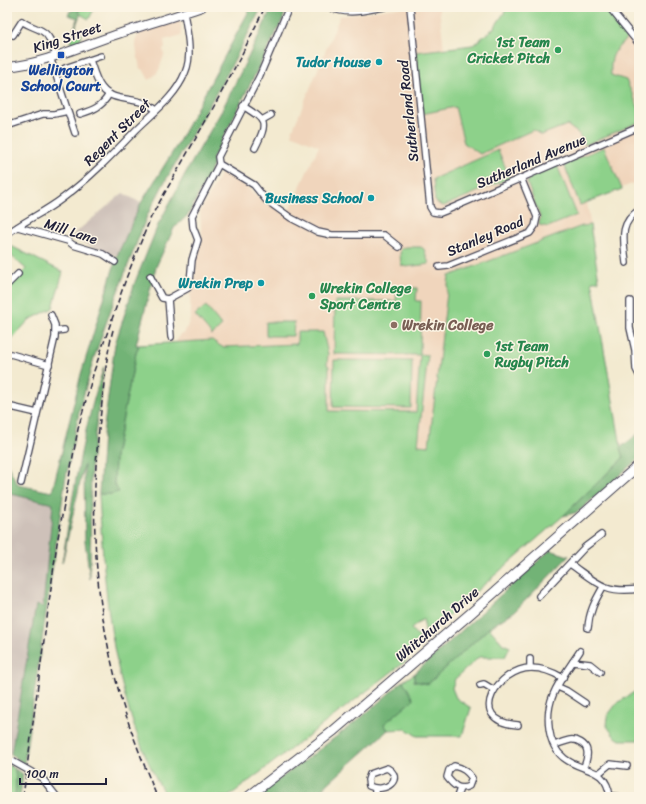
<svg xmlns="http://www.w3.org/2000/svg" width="646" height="804" viewBox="0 0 646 804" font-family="Sriracha,sans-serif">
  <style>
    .built { fill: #f0d5bc }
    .industrial { fill: #cec1b9 }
    .green { fill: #8dd18a; stroke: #587a62 }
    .forest { fill: #72b376; stroke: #4a6a58 }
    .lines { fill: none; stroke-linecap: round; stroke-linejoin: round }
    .street-casing { stroke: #414051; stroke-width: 8 }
    .secondary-casing { stroke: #414051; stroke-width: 10 }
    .primary-casing { stroke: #414051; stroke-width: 11 }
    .street { stroke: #fff; stroke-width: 5.5 }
    .secondary { stroke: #fff; stroke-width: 8 }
    .primary { stroke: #fff; stroke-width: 9 }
    .rail { stroke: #22223b; stroke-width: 1.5; stroke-dasharray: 6 3; stroke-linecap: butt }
    .street-bridge-casing { stroke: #414051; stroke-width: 8; stroke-linecap: butt }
    .street-bridge { stroke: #fff; stroke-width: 5.5 }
    .leisure-dot { fill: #2e9e5b; stroke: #fcf5e5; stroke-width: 1.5 }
    .transit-dot { fill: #1a4fb4; stroke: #fcf5e5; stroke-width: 1.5 }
    .culture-dot { fill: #0f9aa8; stroke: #fcf5e5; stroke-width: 1.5 }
    .education-dot { fill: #8d6e63; stroke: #fcf5e5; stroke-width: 1.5 }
    .labels { text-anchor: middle; stroke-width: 3; stroke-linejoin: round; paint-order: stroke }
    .street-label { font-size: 14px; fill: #22223b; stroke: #fcf5e5 }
    .leisure-label { font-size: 14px; font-weight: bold; fill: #27864d; stroke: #fcf5e5; text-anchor: start }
    .culture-label { font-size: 14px; font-weight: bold; fill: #0d838f; stroke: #fcf5e5; text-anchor: end }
    .transit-label { font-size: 14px; font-weight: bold; fill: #164399; stroke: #fcf5e5 }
    .education-label { font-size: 14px; font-weight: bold; fill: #785e54; stroke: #fcf5e5; text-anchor: start }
  </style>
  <rect width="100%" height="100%" fill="#fcf5e5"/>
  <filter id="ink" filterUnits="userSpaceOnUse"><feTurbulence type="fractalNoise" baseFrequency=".025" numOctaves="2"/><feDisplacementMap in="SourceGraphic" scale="8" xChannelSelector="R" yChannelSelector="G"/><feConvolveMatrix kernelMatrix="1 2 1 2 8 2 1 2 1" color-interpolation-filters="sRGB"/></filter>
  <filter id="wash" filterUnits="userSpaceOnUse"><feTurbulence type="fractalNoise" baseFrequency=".012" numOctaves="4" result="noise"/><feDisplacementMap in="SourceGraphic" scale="16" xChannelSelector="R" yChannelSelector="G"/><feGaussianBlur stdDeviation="0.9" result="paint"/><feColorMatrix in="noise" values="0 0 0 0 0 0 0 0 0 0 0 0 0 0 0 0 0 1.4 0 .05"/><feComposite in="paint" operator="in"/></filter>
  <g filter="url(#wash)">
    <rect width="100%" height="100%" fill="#f3ead0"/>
    <g class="built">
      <path d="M403,7H439L444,49L473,45L494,28L508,7H604L639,51V181L587,202L599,281H592L623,458L563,516L426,635L423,619L114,484L115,456L136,353L139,345L176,342L180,334H184L191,317L190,295L195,278L196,258L202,241L200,212L221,173L241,182L263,201L287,215L319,146L291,134L340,16Z"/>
      <path d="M180,19L182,35L164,40L165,48H163L164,55L159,70L155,75L149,80L143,69H140L135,41L140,32Z"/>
    </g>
    <g class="industrial">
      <path d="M123,193L141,203L117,256L69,238Z"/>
      <path d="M7,493L53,504L43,607L36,606L11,754L7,752Z"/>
    </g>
    <g class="green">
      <path d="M81,7H95L89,19L78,13Z"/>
      <path d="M508,7H604L628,37C614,52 610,54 611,75L626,80L639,109V122L585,145L579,134L567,125L541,135L533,130L480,154L464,143L455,107L422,114L416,52L473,45L494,28Z"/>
      <path d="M82,33L80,40L70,43L72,34Z"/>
      <path d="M604,147L622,189L580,205L564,164Z"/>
      <path d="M498,150L510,178L444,206L440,205L435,201L433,179Z"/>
      <path d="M557,165L577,215L548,227L539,225L540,217L527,183L529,178Z"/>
      <path d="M590,225L599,281H592L623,458L563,516L426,635L423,619L411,629L421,639L406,661L228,797H166C112,702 105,601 99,494H111L114,484L115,456L136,353L139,345L212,340L222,347L297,344V332H323L328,354L327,365L329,366V411L416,412L420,355L334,354L335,301H396L397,288H417L416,301H421L420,354L428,355L418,445L429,446L449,276L582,226Z"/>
      <path d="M7,244L63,272L53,308L29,320L7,344V290L26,269L7,252Z"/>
      <path d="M406,247H421L424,249L429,264L406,267L401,265L400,254L401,249Z"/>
      <path d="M206,306L222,326L212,335L195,315Z"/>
      <path d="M266,322H294L293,336H266Z"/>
      <path d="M334,360L412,361L411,408L333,407Z"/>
      <path d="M489,628L503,644L510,647L505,657H479L455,679L452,688L456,698L471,708L462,736H417L406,729L388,730L384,724L413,699L403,681L414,674V681L428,684Z"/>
      <path d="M639,689V740H620L614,736L607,726L608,715L617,703Z"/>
      <path d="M7,764L15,769L16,783L15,797H7Z"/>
    </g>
    <g class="forest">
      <path d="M75,7H81L78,12L81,14C77,21 76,25 75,34H72L78,18L68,15L70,11H72Z"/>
      <path d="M251,7H262L227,74L163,185L147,216L110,312L94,358L80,408L65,482L24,764L11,754L36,605L43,607L53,504L7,493V464L18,485L52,492L81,374L117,256L141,203L177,145Z"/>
      <path d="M272,7H286L283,19L212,160L214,164L188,215L174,228L156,267L136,345H139L136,353L115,456L114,484L119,492L111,494H99L103,434L115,344L135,282L158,225L185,174L221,112L261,31Z"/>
      <path d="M104,367L91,464L90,579L85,541L84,465L62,563C73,497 82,430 104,367Z"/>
      <path d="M639,433V458L578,512L563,516L623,458L620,448Z"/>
      <path d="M550,550L569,556L515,611L489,628L428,684L414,681V674Z"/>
      <path d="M403,681L414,699L384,724L388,730L313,797H254L303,762L363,716Z"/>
      <path d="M15,769L23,774L20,797H15L16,783Z"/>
    </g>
  </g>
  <g filter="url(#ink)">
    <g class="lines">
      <g class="street-casing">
        <g id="street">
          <path d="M289,7L260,75L218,157L219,164L254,185L266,200L291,218L318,232L332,235H384L399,247"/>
          <path d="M329,7C348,16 365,10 384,7"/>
          <path d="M410,7L430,207L433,212L440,213L445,211L639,127"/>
          <path d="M609,7L639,44"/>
          <path d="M13,35L22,21C28,26 35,27 42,31C50,35 53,47 56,55"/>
          <path d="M50,57L75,133"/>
          <path d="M90,60C93,69 96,81 102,88C114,104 140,95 156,110"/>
          <path d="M65,68L101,56"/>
          <path d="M243,106C267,121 268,122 255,148"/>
          <path d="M80,114C93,110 102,107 109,94"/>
          <path d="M262,120L271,115"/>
          <path d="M7,126L43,114H54L68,111"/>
          <path d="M18,227L68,241L73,245L103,254L115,262"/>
          <path d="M7,234C24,221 45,212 63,198C90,178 113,154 136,130C153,113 176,96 185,73C193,55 187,31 184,13"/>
          <path d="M626,263C624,241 618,224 639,210"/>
          <path d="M439,267L448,266L530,233L535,226L537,217L521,178"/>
          <path d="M150,276L162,298L168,299L188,288L190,282L192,260L198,240L193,227L192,216L219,164"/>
          <path d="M7,285L18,274"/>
          <path d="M168,299L171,337"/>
          <path d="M630,301V328L635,350L636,369L639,375"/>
          <path d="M56,331L64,330"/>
          <path d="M7,353L49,365"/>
          <path d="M7,406L37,413"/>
          <path d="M21,483L55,337V325L51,315"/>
          <path d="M570,564C596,582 605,594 639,589"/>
          <path d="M539,596L585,547L601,535"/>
          <path d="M588,628C589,612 595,601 603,587"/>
          <path d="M580,651C571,665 559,680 553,695C545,714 547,745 564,758C582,773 606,765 610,797"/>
          <path d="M573,662L590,664L600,672"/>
          <path d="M530,668V659"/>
          <path d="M480,685L484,684L494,690"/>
          <path d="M558,687L567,691L585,703"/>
          <path d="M518,725C463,721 499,668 531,668C543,668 553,672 563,678"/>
          <path d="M555,745C560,743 565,741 570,740C577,739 586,744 587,751C588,756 586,762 584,767"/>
          <path d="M454,766C463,768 467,771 472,778L469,786C459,791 453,785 447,777L449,770Z"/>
          <path d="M387,768C405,778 386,794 369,786L368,780L370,774Z"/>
          <path d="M598,774L610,764L627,766"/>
          <path d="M42,778L57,797"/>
          <path d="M375,789V797"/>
          <path d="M610,796L619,797"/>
          <path d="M457,797L460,788"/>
        </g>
      </g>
      <g class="secondary-casing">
        <path id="secondary" d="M7,67C42,64 82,46 115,35C144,25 173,17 202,7"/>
      </g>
      <g class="primary-casing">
        <path id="primary" d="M248,797L332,732L471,613L639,465"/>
      </g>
      <use href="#street" class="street"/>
      <use href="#secondary" class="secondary"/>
      <use href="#primary" class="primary"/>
      <g class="rail">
        <path d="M113,330C106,356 104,384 101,411C89,509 93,596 119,692C129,728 143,762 157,797"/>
        <path d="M23,797L57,543L78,429L94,371L127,276L151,217L213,108L240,58L265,7"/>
      </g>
      <g class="street-bridge-casing">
        <path id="street-bridge" d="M12,761L42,778"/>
      </g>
      <use href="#street-bridge" class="street-bridge"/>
    </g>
  </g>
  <g class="leisure-dot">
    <circle cx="558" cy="50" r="4"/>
    <circle cx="312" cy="296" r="4"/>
    <circle cx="487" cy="354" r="4"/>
  </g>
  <rect class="transit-dot" x="57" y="51" width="8" height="8" rx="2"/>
  <g class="culture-dot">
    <circle cx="379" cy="62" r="4"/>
    <circle cx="371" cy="198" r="4"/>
    <circle cx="261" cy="283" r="4"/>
  </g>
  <circle class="education-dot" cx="394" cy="325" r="4"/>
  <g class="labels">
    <g class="street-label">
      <text transform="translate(67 37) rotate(-18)" y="5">King Street</text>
      <text transform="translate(408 111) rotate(-96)" y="5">Sutherland Road</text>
      <text transform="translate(117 132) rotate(-45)" y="5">Regent Street</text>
      <text transform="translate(531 161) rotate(-23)" y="5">Sutherland Avenue</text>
      <text transform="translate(71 231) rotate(18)" y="5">Mill Lane</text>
      <text transform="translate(485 236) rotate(-23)" y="5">Stanley Road</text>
      <text transform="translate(437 624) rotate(-41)" y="5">Whitchurch Drive</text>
    </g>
    <g class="leisure-label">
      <text x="550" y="47" text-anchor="end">1st Team<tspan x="550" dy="16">Cricket Pitch</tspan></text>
      <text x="320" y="293">Wrekin College<tspan x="320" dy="16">Sport Centre</tspan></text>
      <text x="495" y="351">1st Team<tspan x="495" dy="16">Rugby Pitch</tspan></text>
    </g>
    <g class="culture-label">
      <text x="371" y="67">Tudor House</text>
      <text x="363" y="203">Business School</text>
      <text x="253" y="288">Wrekin Prep</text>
    </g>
    <g class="transit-label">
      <text x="61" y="75">Wellington<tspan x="61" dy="16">School Court</tspan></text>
    </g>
    <g class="education-label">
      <text x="402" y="330">Wrekin College</text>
    </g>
  </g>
  <rect width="646" height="804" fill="none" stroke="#fcf5e5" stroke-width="24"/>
  <path d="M20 778v6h86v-6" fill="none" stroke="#22223b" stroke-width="2"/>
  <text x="26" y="778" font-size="12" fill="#22223b" stroke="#fcf5e5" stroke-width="3" paint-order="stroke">100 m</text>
</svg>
